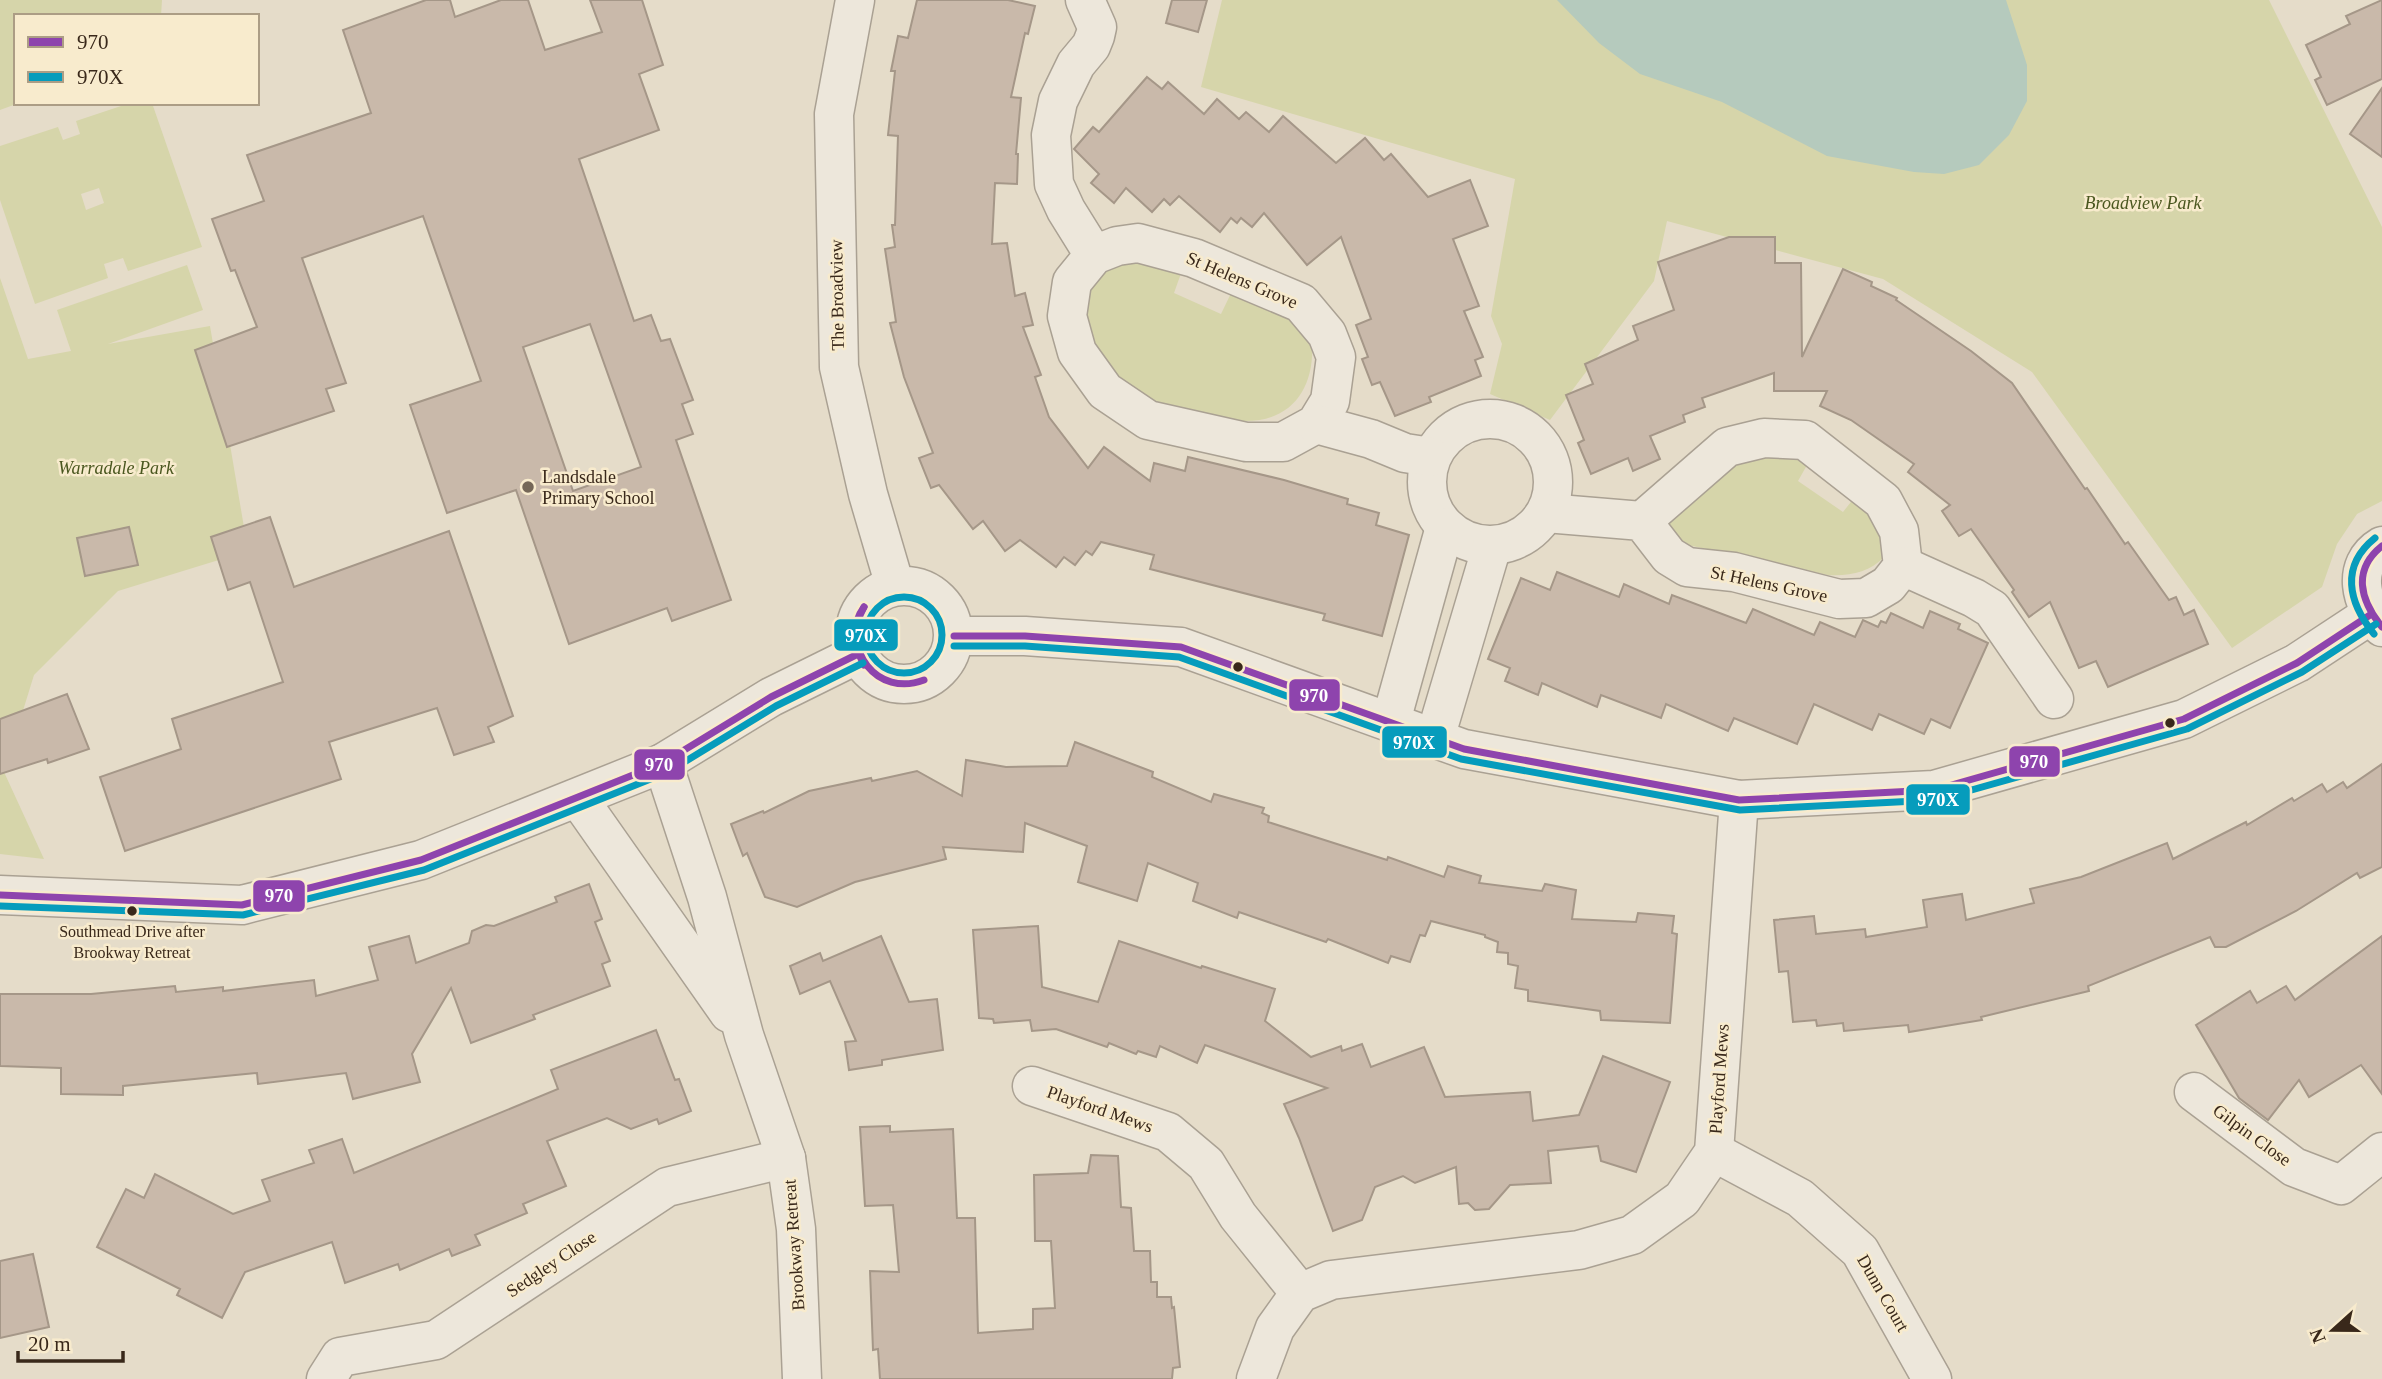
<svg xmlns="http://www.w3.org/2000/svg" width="2382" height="1379" viewBox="0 0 2382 1379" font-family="'Times New Roman',serif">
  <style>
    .green { fill: #d6d5aa; fill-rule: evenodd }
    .water { fill: #b5cabd }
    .building { fill: #c9b9aa; stroke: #a59788; stroke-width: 2; fill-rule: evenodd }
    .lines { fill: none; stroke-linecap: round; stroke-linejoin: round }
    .minor-casing { stroke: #aaa193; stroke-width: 41 }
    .minor { stroke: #ede7db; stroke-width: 38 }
    .bus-1-casing { stroke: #f8ebcd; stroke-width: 12 }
    .bus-2-casing { stroke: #f8ebcd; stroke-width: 12 }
    .bus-1 { stroke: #8e44ad; stroke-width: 7 }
    .bus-2 { stroke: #069cbc; stroke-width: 7 }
    .poi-dot { fill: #756757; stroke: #f8ebcd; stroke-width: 2.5 }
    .bus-dot { fill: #39281a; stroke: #f8ebcd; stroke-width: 2.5 }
    .labels { text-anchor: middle; stroke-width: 5; stroke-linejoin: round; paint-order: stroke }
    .bus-label { font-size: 16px; fill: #39281a; stroke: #f8ebcd }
    .park-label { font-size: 18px; font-style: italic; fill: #4a571f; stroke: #f8ebcd }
    .street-label { font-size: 18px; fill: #39281a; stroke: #f8ebcd }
    .poi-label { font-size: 18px; fill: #39281a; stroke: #f8ebcd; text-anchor: start }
    .line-badge { stroke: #f8ebcd; stroke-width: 2.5 }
    .badge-label { font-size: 19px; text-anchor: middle; font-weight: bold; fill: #fff }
  </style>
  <rect width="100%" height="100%" fill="#e5dcc9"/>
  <g class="green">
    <path d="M0,0H162L161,16H16V103H19L0,110Z"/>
    <path d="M1222,0H2269L2382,227V501L2357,514L2337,544L2322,587L2232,648L2032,372L1883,279L1667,221L1654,281L1550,420L1490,394L1502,344L1491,316L1515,179L1201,87Z"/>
    <path d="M130,103H152L202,247L128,271L123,258L104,264L108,278L35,304L0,200V146L58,127L63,140L80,134L76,121ZM99,188L104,203L86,210L81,194Z"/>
    <path d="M1112,255L1184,265L1174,293L1221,314L1234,287L1268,297L1312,342C1315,389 1291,423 1241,421C1225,420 1209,414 1194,411C1169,406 1144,401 1123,387C1112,380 1090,338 1081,325L1089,272Z"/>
    <path d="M187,265L203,310L108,344L210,326L248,551L118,591L34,675L4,772L44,859L0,854V278L28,359L71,351L57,310Z"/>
    <path d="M1729,454L1811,458L1798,481L1843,512L1858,493L1881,515L1885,556C1869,573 1850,576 1828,575L1683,544L1660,515Z"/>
  </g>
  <path class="water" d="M1557,0H2006L2027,65V101L2009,135L1979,165L1944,174L1914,172L1827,156L1722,102L1640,74L1599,43Z"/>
  <g class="building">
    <path d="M426,0H450L455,17L501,0H528L545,50L602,32L590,0H642L663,65L639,74L659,130L579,159L634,321L651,315L661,341L670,339L693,400L682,404L693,434L676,440L731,600L672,621L667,608L569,644L516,490L447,513L410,405L481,381L423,216L302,258L346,383L326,389L334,411L227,447L195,350L257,327L235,270L231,271L212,219L264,201L247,155L371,113L343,30ZM590,324L641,467L573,491L523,347Z"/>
    <path d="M917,0H1008L1035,6L1028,34L1025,33L1011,97L1021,98L1016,154H1018L1017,184L995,183L992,244L1007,243L1015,296L1025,293L1033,325L1023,327L1041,375L1035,377L1049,417L1088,468L1104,447L1150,481L1154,463L1185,471L1188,457L1284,480L1348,499L1347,504L1379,513L1376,525L1409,535L1382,636L1323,620L1325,614L1150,569L1154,555L1101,542L1092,555L1086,551L1075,565L1064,557L1056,567L1020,540L1005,551L983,521L973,529L939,485L931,488L919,458L933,453L904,377L890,323L896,322L885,249L895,247L892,225H895L898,136L888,135L895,71H891L898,36L908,38Z"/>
    <path d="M1172,0H1207L1198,32L1166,23Z"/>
    <path d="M2382,0V79L2327,105L2315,80L2321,77L2306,45L2350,24L2346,16Z"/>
    <path d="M1147,77L1162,89L1168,82L1204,114L1217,99L1239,119L1246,112L1269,132L1283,116L1336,163L1365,138L1384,160L1391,154L1428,197L1470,180L1488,226L1453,239L1479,306L1464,311L1483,357L1475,360L1481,376L1429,397L1431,402L1395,416L1380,382L1372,385L1362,359L1368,357L1356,325L1371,319L1341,237L1307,265L1264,213L1252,227L1241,218L1237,223L1231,218L1220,232L1179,196L1170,205L1164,199L1152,212L1126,188L1114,203L1091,183L1099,174L1074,149L1093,127L1099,132Z"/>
    <path d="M2382,88V157L2350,134Z"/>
    <path d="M1729,237H1775V263H1801L1802,357L1843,269L1872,282L1871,286L1897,298L1896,300L1971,351L2012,383L2085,489L2087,488L2125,544L2128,542L2169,600L2176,597L2184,615L2194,610L2208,644L2108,687L2096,661L2079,668L2050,602L2029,617L2012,592L2014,590L1971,529L1959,536L1942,511L1950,505L1908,472L1914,464L1851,420L1820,406L1827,391H1774V373L1702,398L1705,407L1683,415L1685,422L1650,436L1660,459L1633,471L1628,458L1591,474L1578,443L1584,440L1566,395L1593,384L1585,364L1638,340L1633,326L1674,310L1658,262Z"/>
    <path d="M270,517L294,587L449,531L513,716L488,727L494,742L454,755L437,708L329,742L341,779L125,851L100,777L181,749L172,719L283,682L250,582L228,590L211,537Z"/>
    <path d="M129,527L138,565L85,576L77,538Z"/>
    <path d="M1557,572L1619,597L1624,584L1669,604L1672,595L1746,623L1753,609L1814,635L1820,622L1855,637L1863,620L1878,627L1881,621L1886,623L1891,613L1923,628L1930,611L1960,624L1958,629L1988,643L1950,728L1931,719L1924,734L1879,714L1872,730L1814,704L1797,744L1734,718L1728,731L1666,704L1661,718L1601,695L1597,707L1542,683L1538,695L1505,681L1510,668L1488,659L1521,578L1550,590Z"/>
    <path d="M67,694L89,749L48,763L47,759L0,774V719Z"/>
    <path d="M1075,742L1153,772L1152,777L1211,802L1214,794L1264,808L1262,813L1269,816L1268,822L1387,860L1388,857L1444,877L1448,866L1481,876L1479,883L1542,891L1545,884L1576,890L1572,919L1636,922L1638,913L1674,916L1672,933L1677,934L1670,1023L1601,1020L1600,1011L1528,1001V990L1515,988L1518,966L1508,964V953L1497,952L1498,942L1485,937V935L1431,921L1425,936L1420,935L1410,962L1391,956L1388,963L1328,939L1326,942L1239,912L1237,918L1193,901L1198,883L1148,863L1137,901L1078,882L1087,846L1025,823L1023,852L943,847L946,859L855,882L797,907L765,897L747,853L743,856L731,824L763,811L764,813L809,791L871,778L872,781L917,771L962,796L966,760L1006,767L1067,766Z"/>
    <path d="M2382,764V867L2360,878L2357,873L2296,911L2226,947H2215L2210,937L2088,986L2089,991L1981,1017L1982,1020L1909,1032L1908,1025L1844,1031L1843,1023L1817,1026L1816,1020L1793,1022L1788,971L1779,972L1774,920L1814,916L1816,934L1865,929L1866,937L1927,927L1923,900L1962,894L1966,920L2034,903L2030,889L2081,877L2167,843L2173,859L2246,822L2247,825L2292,798L2294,801L2322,784L2327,792L2343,782L2347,788Z"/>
    <path d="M589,884L602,919L595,922L610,961L602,964L610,986L533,1015L535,1019L471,1043L451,988L412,1054L420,1082L353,1099L346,1073L258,1084L257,1073L123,1086V1095L61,1094V1068L0,1066V994H91L175,986L176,992L223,987V991L314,980L316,996L378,980L369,947L409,936L416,963L469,943L472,931L486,925L494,926L557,902L555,897Z"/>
    <path d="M1038,926L1042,987L1098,1002L1119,941L1201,968L1202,966L1275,989L1265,1021L1311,1057L1341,1046L1342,1051L1362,1044L1371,1067L1424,1047L1445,1097L1530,1092L1533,1121L1579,1115L1603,1056L1670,1082L1636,1172L1601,1161L1598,1146L1548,1151L1551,1183L1510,1185L1489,1209L1475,1210L1468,1203L1459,1204L1456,1167L1415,1183L1403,1176L1375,1187L1362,1220L1333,1231L1299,1138L1284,1104L1327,1088L1205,1045L1197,1063L1160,1046L1156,1057L1138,1051L1136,1054L1109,1043L1107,1047L1056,1029L1032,1031L1030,1020L994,1023L993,1019L979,1018L973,930Z"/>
    <path d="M881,936L909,1002L937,999L943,1050L882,1060V1065L849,1070L845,1042L856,1041L830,981L800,994L790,966L820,953L823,961Z"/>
    <path d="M2382,936V1094L2361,1065L2309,1097L2299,1080L2268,1120L2239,1098L2196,1025L2250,991L2257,1003L2286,986L2295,1000Z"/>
    <path d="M656,1030L675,1080L679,1079L691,1111L659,1124L657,1119L631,1129L607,1118L547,1141L566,1186L523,1204L527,1213L475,1235L480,1245L452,1256L449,1249L400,1270L398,1264L345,1283L332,1242L245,1272L222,1318L177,1295L180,1289L97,1247L126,1189L144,1198L155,1174L233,1214L270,1201L262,1180L314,1163L309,1150L342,1139L354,1173L558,1089L551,1070Z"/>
    <path d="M890,1126V1132L953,1129L957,1218H975L978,1333L1033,1329V1309L1055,1308L1051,1241H1035L1034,1175L1088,1173L1091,1155L1118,1156L1121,1207L1131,1208L1134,1251H1150L1151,1282H1157V1297H1171L1172,1308L1174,1307L1180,1367L1173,1368L1172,1379H880L878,1349L873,1350L870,1271L899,1272L893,1205L865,1206L860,1127Z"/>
    <path d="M33,1254L49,1327L0,1338V1261Z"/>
  </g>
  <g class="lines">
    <g class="minor-casing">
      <g id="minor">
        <path d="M855,0L834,114L839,367L868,494L895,586"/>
        <path d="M1085,0L1097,27L1095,36L1091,46L1076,64L1058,101L1051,135L1054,184L1066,210L1094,255"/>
        <path d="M1138,243L1194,258L1301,303L1327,334L1336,357L1330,401L1316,424L1283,442H1246L1148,420L1105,391L1077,352L1067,316L1072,282L1094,255L1117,246Z"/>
        <circle cx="1490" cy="482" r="63"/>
        <path d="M1316,424L1371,439L1405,453L1431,457"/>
        <path d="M1546,513L1642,521L1727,447L1764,438L1805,440L1883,501L1899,531L1903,566L1888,585L1866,598L1839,599L1734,572L1687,567L1669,556L1642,521"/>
        <path d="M2382,546C2350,565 2361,605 2382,627"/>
        <path d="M1903,566L1974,598L1992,609L2054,699"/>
        <circle cx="904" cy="635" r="49"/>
        <path d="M954,636H1025L1181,647L1464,749L1739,800L1934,790L2184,719L2297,663L2370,615"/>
        <path d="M1391,721L1445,527"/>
        <path d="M1435,738L1492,546"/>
        <path d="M663,763L707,897L744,1035L786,1158L796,1229L802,1379"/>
        <path d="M578,798L729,1013"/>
        <path d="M0,895L242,905L421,860L663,763L771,697L858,654"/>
        <path d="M1032,1086L1168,1132L1206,1164L1238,1216L1300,1293"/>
        <path d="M2194,1092L2294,1167L2341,1185L2382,1152"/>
        <path d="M1714,1152L1800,1198L1860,1251L1932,1379"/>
        <path d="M326,1379L340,1357L436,1340L667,1187L786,1158"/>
        <path d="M1256,1379L1275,1328L1300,1293L1331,1280L1579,1250L1632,1235L1682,1199L1714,1152L1739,800"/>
      </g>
    </g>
    <use href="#minor" class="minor"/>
    <g class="bus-1-casing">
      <g id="bus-1">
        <path d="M2382,546C2352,570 2360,600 2382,627"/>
        <path d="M864,607C840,649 877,698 924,680"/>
        <path d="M954,636H1025L1181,647L1464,749L1739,800L1934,790L2184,719L2297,663L2370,615"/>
        <path d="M864,665C854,646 851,625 864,607"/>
        <path d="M0,895L242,905L421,860L663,763L771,697L858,654"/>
      </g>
    </g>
    <g class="bus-2-casing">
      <g id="bus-2">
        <circle cx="904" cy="635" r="38"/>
        <path d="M2374,634C2348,602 2340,566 2375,538"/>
        <path d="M954,646H1025L1179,657L1461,759L1740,810L1936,800L2187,729L2302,672L2376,624"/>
        <path d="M0,906L243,915L424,870L668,772L776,706L863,663"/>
      </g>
    </g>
    <use href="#bus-1" class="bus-1"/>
    <use href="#bus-2" class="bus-2"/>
  </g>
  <circle class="poi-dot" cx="528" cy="487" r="7"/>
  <g class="bus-dot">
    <circle cx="1238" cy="667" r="6"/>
    <circle cx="2170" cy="723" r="6"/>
    <circle cx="132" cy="911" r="6"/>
  </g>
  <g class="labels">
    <g class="bus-label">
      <text x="132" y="937">Southmead Drive after<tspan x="132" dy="21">Brookway Retreat</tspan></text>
    </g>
    <g class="park-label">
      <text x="2143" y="209">Broadview Park</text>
      <text x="116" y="474">Warradale Park</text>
    </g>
    <g class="street-label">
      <text transform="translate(1242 280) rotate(23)" y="6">St Helens Grove</text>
      <text transform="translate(837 295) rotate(-91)" y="6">The Broadview</text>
      <text transform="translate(1769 584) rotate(12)" y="6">St Helens Grove</text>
      <text transform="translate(1719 1079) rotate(-86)" y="6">Playford Mews</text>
      <text transform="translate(1100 1109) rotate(19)" y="6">Playford Mews</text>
      <text transform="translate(2252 1135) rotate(36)" y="6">Gilpin Close</text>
      <text transform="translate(794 1245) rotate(-94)" y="6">Brookway Retreat</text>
      <text transform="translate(551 1264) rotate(-34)" y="6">Sedgley Close</text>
      <text transform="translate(1883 1293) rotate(60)" y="6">Dunn Court</text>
    </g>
    <g class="poi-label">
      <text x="542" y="483">Landsdale<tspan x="542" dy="21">Primary School</tspan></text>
    </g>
  </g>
  <g class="line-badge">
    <rect x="833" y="618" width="66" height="34" rx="7" fill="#069cbc"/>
    <rect x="1288" y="678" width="53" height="34" rx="7" fill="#8e44ad"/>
    <rect x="1381" y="725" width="67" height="34" rx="7" fill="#069cbc"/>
    <rect x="2008" y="745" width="53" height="33" rx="7" fill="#8e44ad"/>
    <rect x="633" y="748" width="53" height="33" rx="7" fill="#8e44ad"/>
    <rect x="1905" y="783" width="66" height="33" rx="7" fill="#069cbc"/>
    <rect x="252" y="879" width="54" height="34" rx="7" fill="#8e44ad"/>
  </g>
  <g class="badge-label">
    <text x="866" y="642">970X</text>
    <text x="1314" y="702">970</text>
    <text x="1414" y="749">970X</text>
    <text x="2034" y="768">970</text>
    <text x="659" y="771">970</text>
    <text x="1938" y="806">970X</text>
    <text x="279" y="902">970</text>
  </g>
  <rect x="14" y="14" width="245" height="91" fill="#f8ebcd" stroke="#ac9d85" stroke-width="2"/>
  <rect x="28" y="37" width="35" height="10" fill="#8e44ad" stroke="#ac9d85" stroke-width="2"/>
  <text x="77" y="49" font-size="21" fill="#39281a">970</text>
  <rect x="28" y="72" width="35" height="10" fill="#069cbc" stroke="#ac9d85" stroke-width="2"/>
  <text x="77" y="84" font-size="21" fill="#39281a">970X</text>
  <g transform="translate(2333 1330) rotate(249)" stroke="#f8ebcd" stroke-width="5" paint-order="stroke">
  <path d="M0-5L12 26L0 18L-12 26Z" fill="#39281a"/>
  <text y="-10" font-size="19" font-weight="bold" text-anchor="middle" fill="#39281a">N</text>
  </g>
  <path d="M18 1351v10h105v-10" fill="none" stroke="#39281a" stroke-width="3.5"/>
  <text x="28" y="1351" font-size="21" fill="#39281a" stroke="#f8ebcd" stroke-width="5" paint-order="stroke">20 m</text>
</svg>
